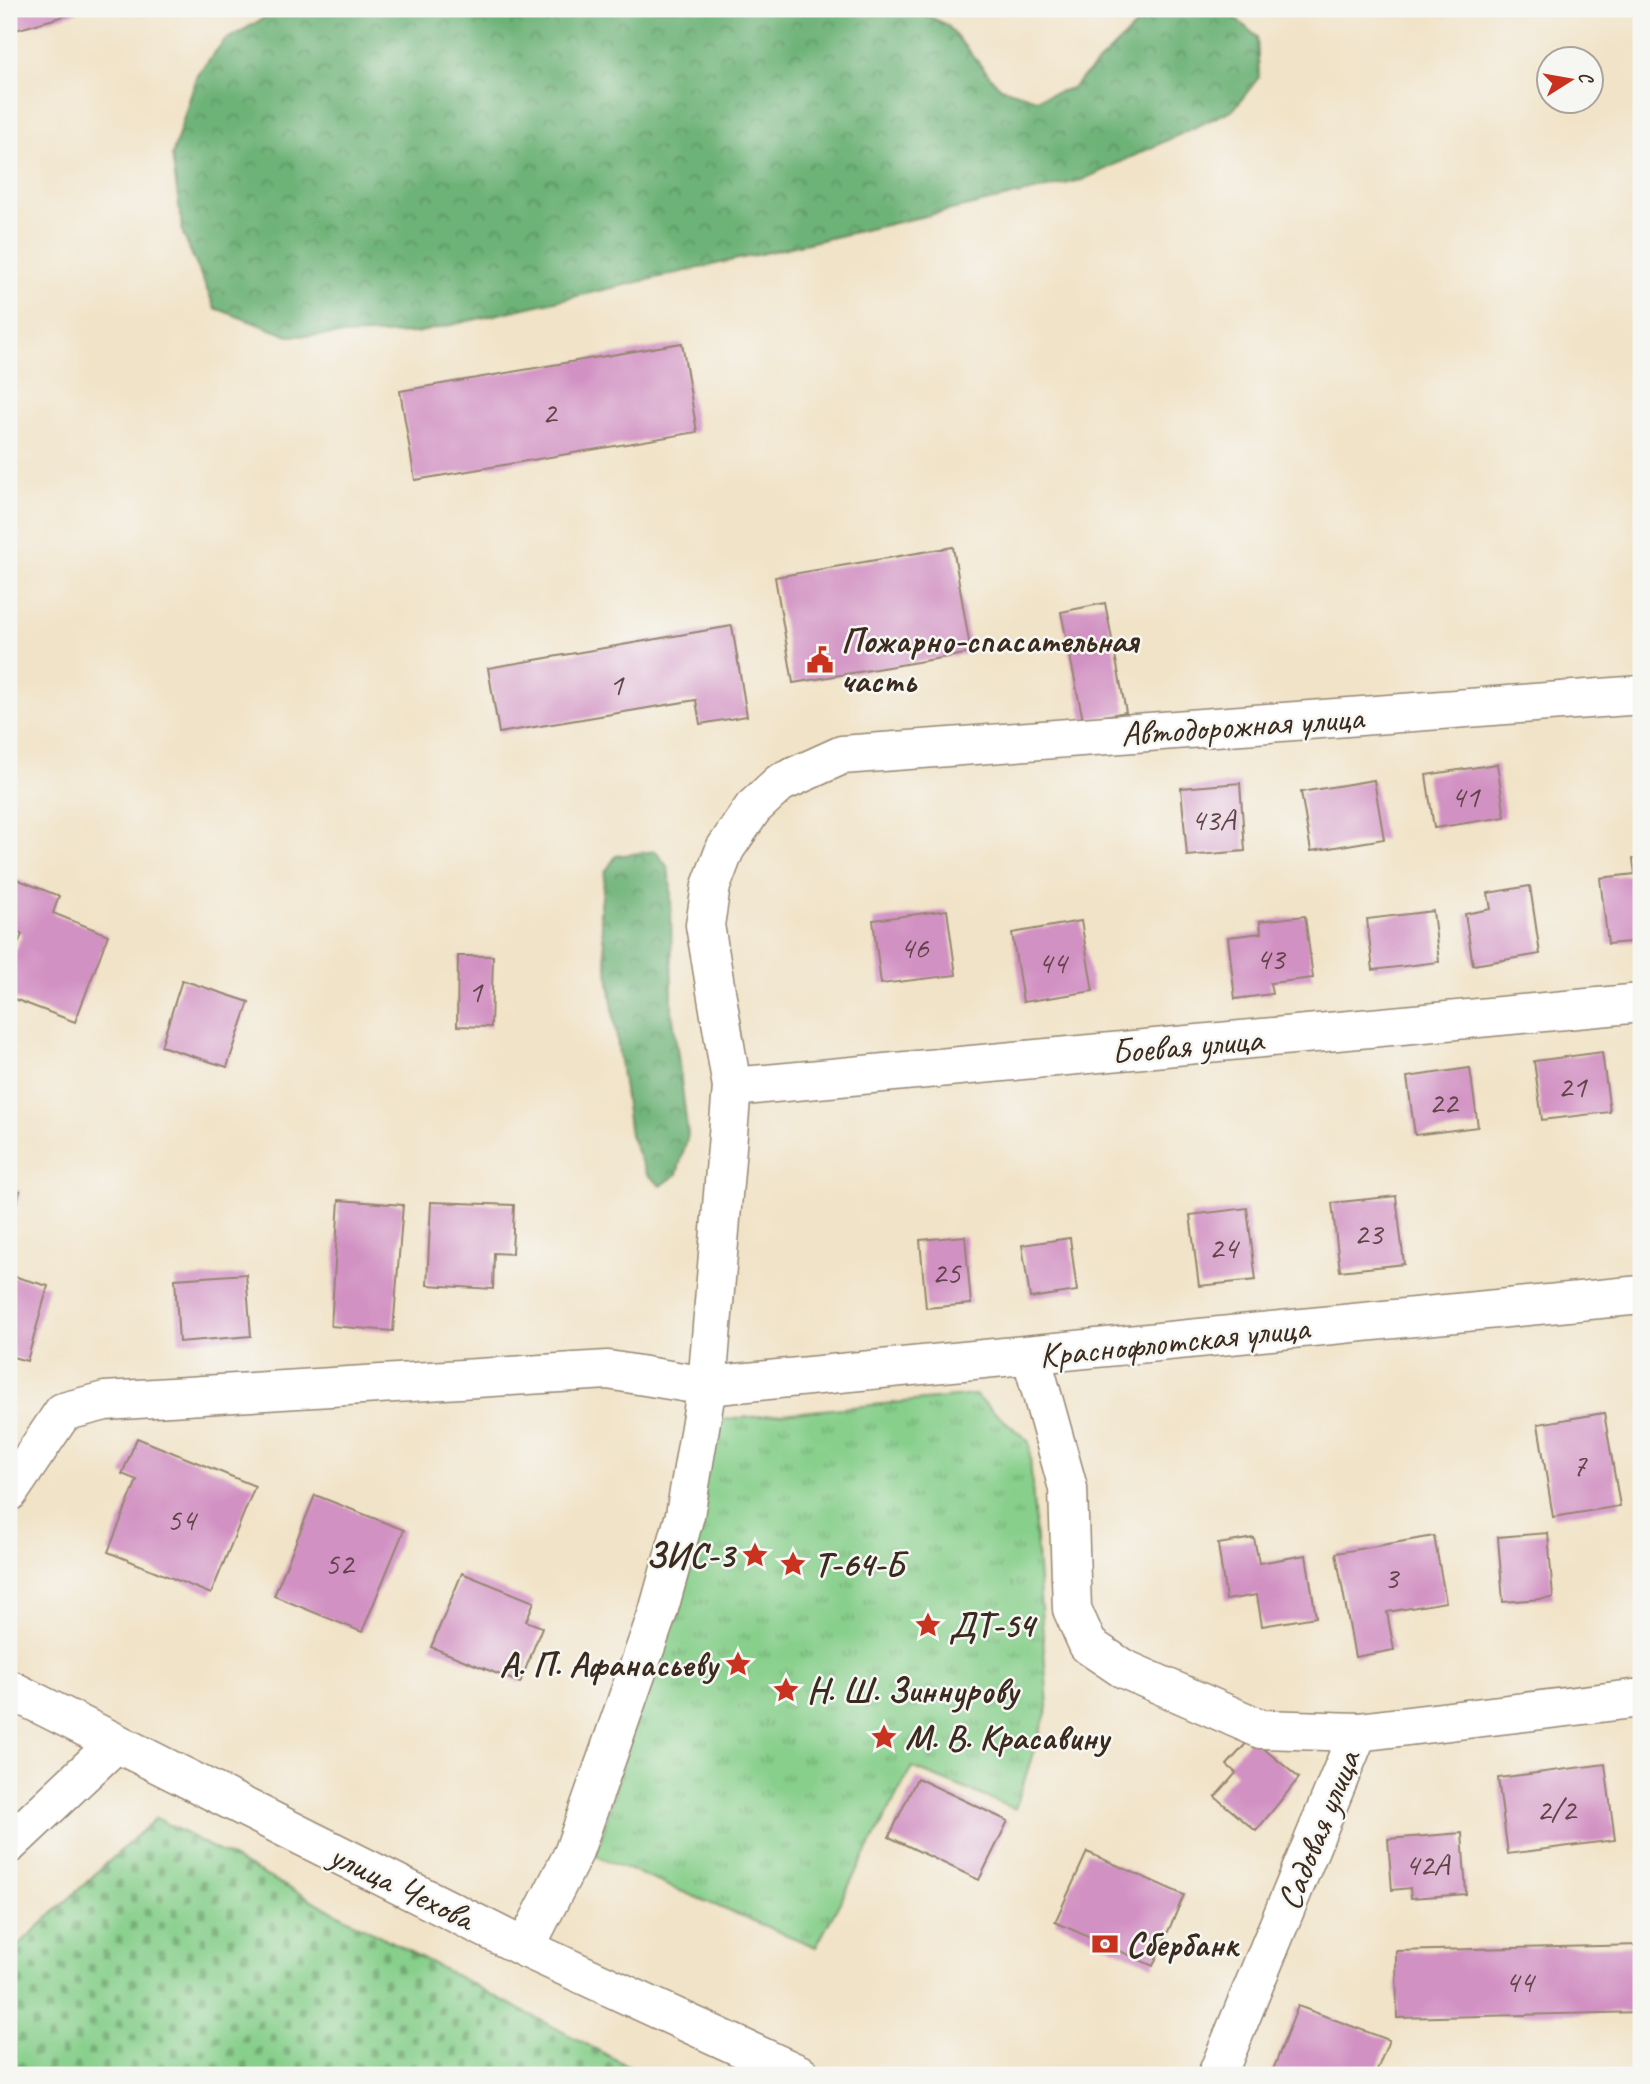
<svg xmlns="http://www.w3.org/2000/svg" width="1650" height="2084" viewBox="0 0 1650 2084" font-family="Caveat,sans-serif">
  <style>
    .forest { fill: url(#forest-crowns); stroke: #546e4a; stroke-width: 2 }
    .cemetery { fill: url(#cemetery-stones); stroke: #617c54; stroke-width: 2 }
    .park { fill: url(#park-tufts); stroke: #617c54; stroke-width: 2 }
    .building { fill: #d291c3 }
    .lines { fill: none; stroke-linecap: round; stroke-linejoin: round }
    .minor-casing { stroke: #968672; stroke-width: 41 }
    .minor { stroke: #fff; stroke-width: 38 }
    .labels { text-anchor: middle; stroke-width: 5; stroke-linejoin: round; paint-order: stroke }
    .number-label { font-size: 32px; fill: #614447 }
    .poi-label { font-size: 35px; font-weight: bold; fill: #3b2a1e; stroke: #f6f6f2; text-anchor: start }
    .street-label { font-size: 35px; fill: #3b2a1e; stroke: #f6f6f2 }
  </style>
  <defs>
    <pattern id="forest-crowns" width="20" height="18" patternUnits="userSpaceOnUse" patternTransform="scale(1.75)"><rect width="20" height="18" fill="#6db277"/><path d="M2 6a3 3 0 1 1 6 0M12 15a3 3 0 1 1 6 0" fill="none" stroke="#5b9161"/></pattern>
    <pattern id="cemetery-stones" width="16" height="16" patternUnits="userSpaceOnUse" patternTransform="scale(1.75)"><rect width="16" height="16" fill="#87cf8b"/><path d="M2 7V4a2 2 0 0 1 4 0v3zM10 15v-3a2 2 0 0 1 4 0v3z" fill="#70a871"/></pattern>
    <pattern id="park-tufts" width="24" height="20" patternUnits="userSpaceOnUse" patternTransform="scale(1.75)"><rect width="24" height="20" fill="#87cf8b"/><path d="M3 7l-1-3M5 7V3M7 7l1-3M15 17l-1-3M17 17v-4M19 17l1-3" fill="none" stroke="#70a871"/></pattern>
  </defs>
  <rect width="100%" height="100%" fill="#f6f6f2"/>
  <filter id="ink" filterUnits="userSpaceOnUse"><feTurbulence type="fractalNoise" baseFrequency=".0143" numOctaves="2"/><feDisplacementMap in="SourceGraphic" scale="14" xChannelSelector="R" yChannelSelector="G"/><feConvolveMatrix kernelMatrix="1 2 1 2 8 2 1 2 1" color-interpolation-filters="sRGB"/></filter>
  <filter id="wash" filterUnits="userSpaceOnUse"><feTurbulence type="fractalNoise" baseFrequency=".00686" numOctaves="4" result="noise"/><feDisplacementMap in="SourceGraphic" scale="28" xChannelSelector="R" yChannelSelector="G"/><feGaussianBlur stdDeviation="1.57" result="paint"/><feColorMatrix in="noise" values="0 0 0 0 0 0 0 0 0 0 0 0 0 0 0 0 0 1.4 0 .05"/><feComposite in="paint" operator="in"/></filter>
  <g filter="url(#wash)">
    <rect width="100%" height="100%" fill="#f1e3c7"/>
    <g class="forest">
      <path d="M280,9H914L947,25L999,87L1036,99L1072,88L1153,9H1225L1257,37L1259,77L1234,109L1082,180L416,333L289,336L215,308L183,234L172,156L197,75L224,41Z"/>
      <path d="M656,851L668,868L671,889L672,1009L688,1135L677,1174L661,1186L646,1173L630,1135L600,914L605,872L616,856Z"/>
    </g>
    <path class="cemetery" d="M156,1818L645,2075H9V1954Z"/>
    <path class="park" d="M975,1395L1029,1442L1048,1707L1015,1809L912,1767L816,1947L596,1856L721,1420Z"/>
    <g id="blocks">
      <g class="building">
        <path d="M9,9H77L78,12L9,32Z"/>
        <path d="M682,343L697,432L415,480L400,391Z"/>
        <path d="M953,547L971,653L793,683L775,577Z"/>
        <path d="M1105,603L1126,712L1083,720L1061,612Z"/>
        <path d="M732,626L747,716L700,724L696,700L499,733L488,668Z"/>
        <path d="M1497,764L1505,817L1434,828L1426,775Z"/>
        <path d="M1374,780L1384,839L1311,851L1301,792Z"/>
        <path d="M1240,783L1245,851L1187,856L1181,788Z"/>
        <path d="M1641,858V941L1608,944L1600,878L1635,874L1633,859Z"/>
        <path d="M9,876L59,896L53,913L108,935L75,1022L9,997V967L22,934L9,928Z"/>
        <path d="M1530,886L1540,954L1473,965L1465,914L1491,909L1488,893Z"/>
        <path d="M947,910L956,975L881,984L873,920Z"/>
        <path d="M1433,911L1439,962L1373,970L1367,919Z"/>
        <path d="M1305,916L1313,978L1270,983L1272,994L1235,999L1228,937L1261,933L1260,921Z"/>
        <path d="M1081,921L1093,991L1023,1002L1012,933Z"/>
        <path d="M458,956H493L491,1027L457,1026Z"/>
        <path d="M182,980L249,1002L227,1067L161,1046Z"/>
        <path d="M1602,1052L1610,1112L1542,1120L1534,1061Z"/>
        <path d="M1470,1068L1478,1127L1415,1135L1407,1077Z"/>
        <path d="M9,1188L20,1191L10,1227H9Z"/>
        <path d="M1396,1196L1404,1264L1340,1271L1332,1203Z"/>
        <path d="M339,1200L403,1205L393,1331L331,1326Z"/>
        <path d="M431,1202L514,1205L512,1254L494,1253L493,1289L427,1285Z"/>
        <path d="M1247,1208L1256,1280L1199,1286L1190,1215Z"/>
        <path d="M965,1236L971,1304L926,1308L920,1240Z"/>
        <path d="M1070,1238L1077,1291L1030,1298L1022,1245Z"/>
        <path d="M246,1274L251,1336L179,1342L175,1279Z"/>
        <path d="M9,1275L48,1286L27,1361L9,1356Z"/>
        <path d="M1604,1413L1620,1506L1553,1517L1538,1424Z"/>
        <path d="M137,1438L255,1486L211,1594L108,1552L137,1480L122,1474Z"/>
        <path d="M315,1495L404,1530L362,1632L274,1596Z"/>
        <path d="M1548,1533L1553,1598L1503,1602L1498,1537Z"/>
        <path d="M1434,1536L1446,1602L1387,1612L1394,1650L1355,1657L1336,1553Z"/>
        <path d="M1254,1538L1259,1563L1306,1555L1316,1617L1262,1626L1257,1595L1226,1600L1218,1544Z"/>
        <path d="M462,1573L534,1602L526,1621L542,1627L520,1683L431,1647Z"/>
        <path d="M1251,1738L1299,1778L1256,1831L1215,1797L1236,1773L1227,1765Z"/>
        <path d="M1605,1764L1615,1840L1508,1854L1498,1778Z"/>
        <path d="M917,1778L1008,1821L979,1880L889,1837Z"/>
        <path d="M1462,1833L1466,1894L1411,1898L1410,1888L1392,1890L1388,1839Z"/>
        <path d="M1087,1852L1184,1895L1153,1966L1055,1922Z"/>
        <path d="M1641,1945V2012L1397,2018L1396,1951Z"/>
        <path d="M1298,2006L1389,2040L1375,2075H1271Z"/>
      </g>
    </g>
  </g>
  <g filter="url(#ink)">
    <use href="#blocks" fill-opacity="0" stroke="#968672" stroke-width="2"/>
    <g class="lines">
      <g class="minor-casing">
        <g id="minor">
          <path d="M732,1087L1641,1003"/>
          <path d="M1031,1355L1068,1488L1072,1609L1088,1645L1122,1668L1261,1729L1358,1732"/>
          <path d="M9,1492L63,1412L105,1401L608,1370L707,1386L1641,1295"/>
          <path d="M9,1689L525,1948L801,2075"/>
          <path d="M9,1844L115,1744"/>
          <path d="M525,1948L573,1854L658,1612L685,1515L707,1386L732,1087L705,925L711,886L725,849L753,808L780,783L842,755L1641,695"/>
          <path d="M1217,2075L1358,1732L1641,1698"/>
        </g>
      </g>
      <use href="#minor" class="minor"/>
    </g>
  </g>
  <defs>
    <g id="civic-bare" transform="scale(2.1)"><path d="M-.6-6.5H3V-4.5H.6V-3L4-1V1h2V6H-6V1h2V-1L-.6-3ZM-1.2 2.5V6h2.4V2.5Z" fill="#c8321e" stroke="#f6f6f2" stroke-width="2.5" paint-order="stroke"/></g>
    <g id="sight-bare" transform="scale(2.1)"><path d="M0-6L1.8-2.2L6-1.7L2.9 1.2L3.7 5.4L0 3.3L-3.7 5.4L-2.9 1.2L-6-1.7L-1.8-2.2Z" fill="#c8321e" stroke="#f6f6f2" stroke-width="2.5" paint-order="stroke"/></g>
    <g id="bank-bare" transform="scale(2.1)"><path d="M-6-4H6V4H-6ZM0-2.3a2.3 2.3 0 1 0 0 4.6a2.3 2.3 0 1 0 0-4.6Z" fill="#c8321e" stroke="#f6f6f2" stroke-width="2.5" paint-order="stroke"/></g>
  </defs>
  <g fill-rule="evenodd">
    <use href="#civic-bare" x="820" y="660"/>
    <use href="#sight-bare" x="755" y="1555"/>
    <use href="#sight-bare" x="793" y="1564"/>
    <use href="#sight-bare" x="928" y="1625"/>
    <use href="#sight-bare" x="738" y="1664"/>
    <use href="#sight-bare" x="786" y="1690"/>
    <use href="#sight-bare" x="884" y="1737"/>
    <use href="#bank-bare" x="1105" y="1944"/>
  </g>
  <g class="labels">
    <g class="number-label">
      <text x="549" y="423">2</text>
      <text x="616" y="695">1</text>
      <text x="1465" y="807">41</text>
      <text x="1213" y="830">43А</text>
      <text x="914" y="958">46</text>
      <text x="1270" y="969">43</text>
      <text x="1052" y="973">44</text>
      <text x="475" y="1002">1</text>
      <text x="1572" y="1097">21</text>
      <text x="1443" y="1113">22</text>
      <text x="1368" y="1244">23</text>
      <text x="1223" y="1258">24</text>
      <text x="946" y="1283">25</text>
      <text x="1579" y="1476">7</text>
      <text x="181" y="1530">54</text>
      <text x="339" y="1574">52</text>
      <text x="1391" y="1588">3</text>
      <text x="1556" y="1820">2/2</text>
      <text x="1427" y="1875">42А</text>
      <text x="1519" y="1992">44</text>
    </g>
    <g class="poi-label">
      <text x="841" y="652">Пожарно-спасательная<tspan x="841" dy="40">часть</tspan></text>
      <text x="734" y="1567" text-anchor="end">ЗИС-3</text>
      <text x="814" y="1576">Т-64-Б</text>
      <text x="949" y="1637">ДТ-54</text>
      <text x="717" y="1676" text-anchor="end">А. П. Афанасьеву</text>
      <text x="807" y="1702">Н. Ш. Зиннурову</text>
      <text x="905" y="1749">М. В. Красавину</text>
      <text x="1126" y="1956">Сбербанк</text>
    </g>
    <g class="street-label">
      <text transform="translate(1242 725) rotate(-4)" y="12">Автодорожная улица</text>
      <text transform="translate(1187 1045) rotate(-5)" y="12">Боевая улица</text>
      <text transform="translate(1174 1341) rotate(-6)" y="12">Краснофлотская улица</text>
      <text transform="translate(1318 1830) rotate(-68)" y="12">Садовая улица</text>
      <text transform="translate(402 1886) rotate(26)" y="12">улица Чехова</text>
    </g>
  </g>
  <rect width="1650" height="2084" fill="none" stroke="#f6f6f2" stroke-width="35"/>
  <g transform="translate(1570 80) rotate(79)"><circle r="33" fill="#f6f6f2" stroke="#aba49d" stroke-width="2"/>
  <path d="M0-5L12 26L0 18L-12 26Z" fill="#c8321e"/>
  <text y="-10" font-size="19" font-weight="bold" text-anchor="middle" fill="#3b2a1e">С</text>
  </g>
</svg>
